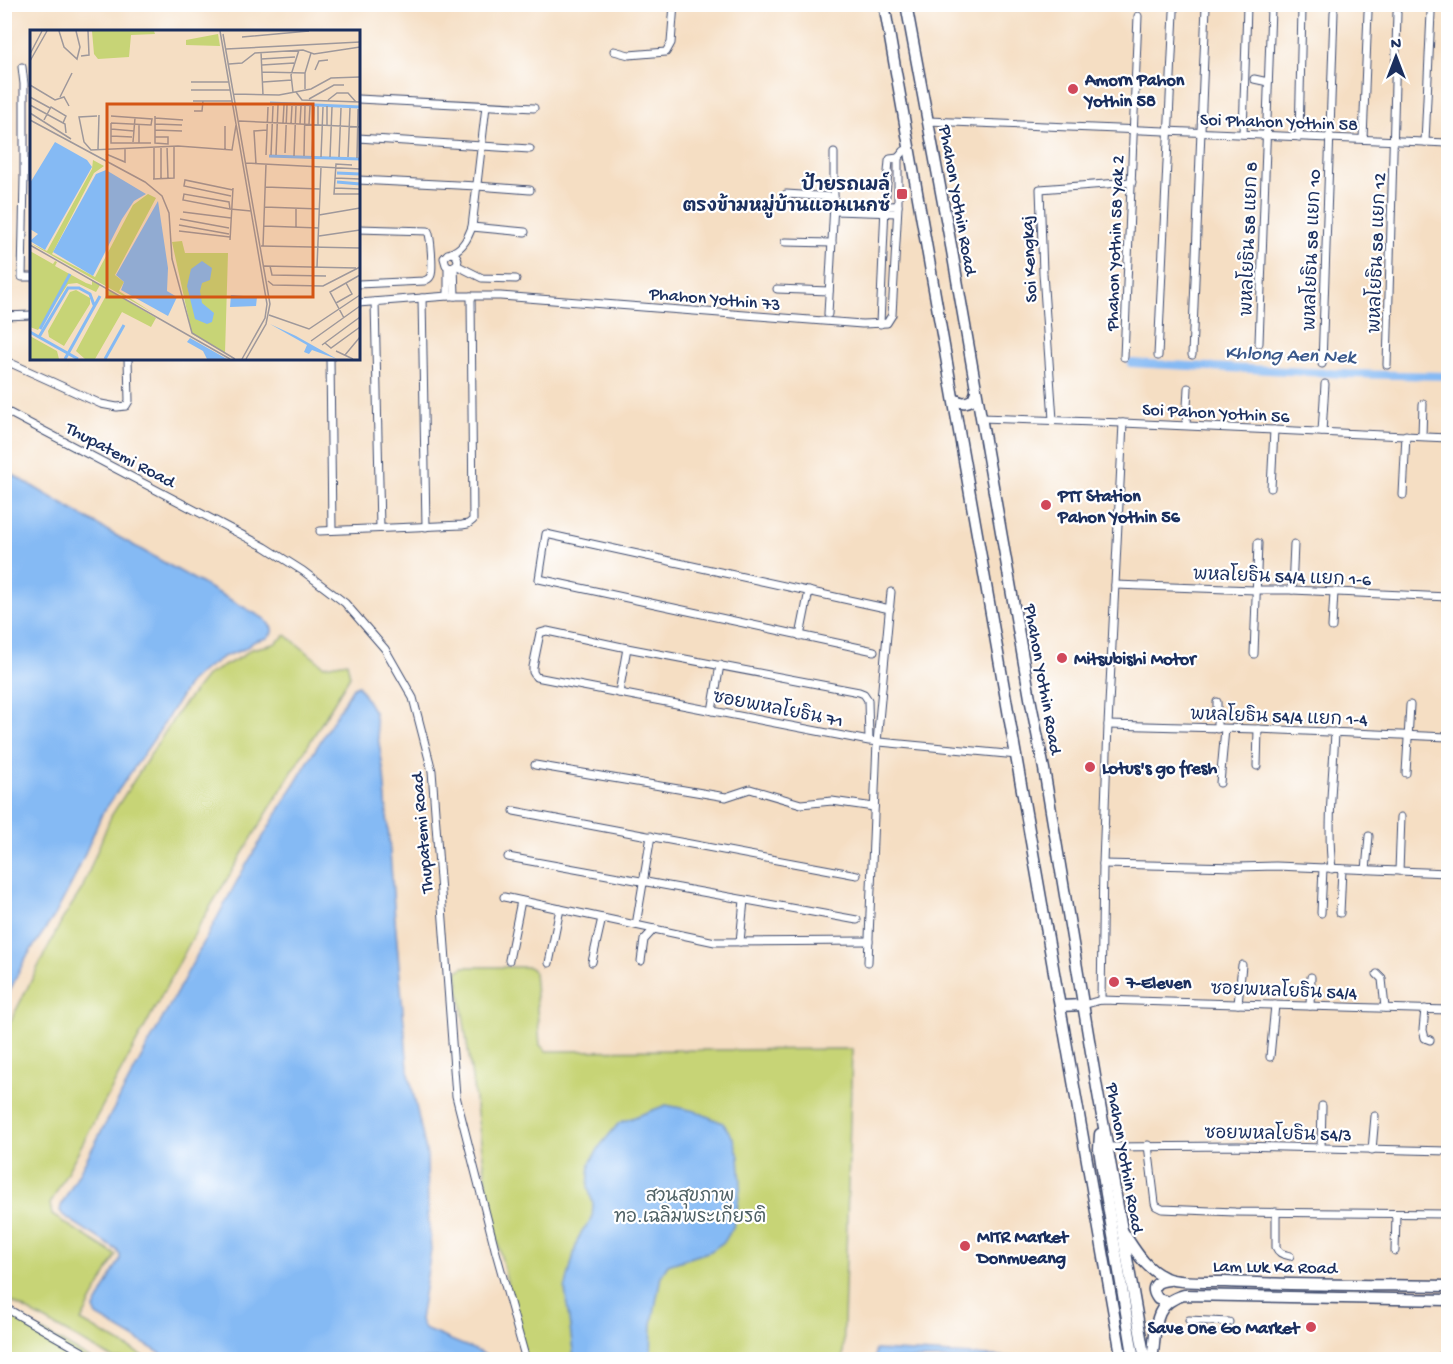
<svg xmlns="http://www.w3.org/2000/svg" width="1453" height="1364" viewBox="0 0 1453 1364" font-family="'Gochi Hand','Playpen Sans Thai',sans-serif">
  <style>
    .green { fill: #c7d476; stroke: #71826a; stroke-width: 1.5 }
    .water { fill: #85baf4; stroke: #5074a9; stroke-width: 1.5 }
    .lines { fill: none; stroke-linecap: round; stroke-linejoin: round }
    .canal { stroke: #85baf4; stroke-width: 8 }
    .street-casing { stroke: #3c496d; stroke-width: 9 }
    .secondary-casing { stroke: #3c496d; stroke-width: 13 }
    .primary-casing { stroke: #3c496d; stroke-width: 13 }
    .street { stroke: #fff; stroke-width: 7 }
    .secondary { stroke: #fff; stroke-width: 10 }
    .primary { stroke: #fff; stroke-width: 10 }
    .rail { stroke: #1b2f5e; stroke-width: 2; stroke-dasharray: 9 4.5; stroke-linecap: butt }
    .poi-dot { fill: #d1495b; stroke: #fff; stroke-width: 2 }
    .labels { text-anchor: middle; stroke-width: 4.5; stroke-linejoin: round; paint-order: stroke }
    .poi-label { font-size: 18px; font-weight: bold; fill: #1b2f5e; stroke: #fff; text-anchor: start }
    .street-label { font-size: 18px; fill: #1b2f5e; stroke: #fff }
    .park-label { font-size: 18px; fill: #4f6165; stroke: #fff }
    .water-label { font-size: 20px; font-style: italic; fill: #3b598b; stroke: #fff }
    .inset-river { fill: none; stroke: #85baf4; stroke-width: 3 }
    .inset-road { fill: none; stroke: #9e989b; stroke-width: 1.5 }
    .view { fill: #d45514; fill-opacity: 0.15; stroke: #d45514; stroke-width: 3 }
    .inset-edge { fill: none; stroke: #1b2f5e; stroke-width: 3 }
  </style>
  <rect width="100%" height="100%" fill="#fff"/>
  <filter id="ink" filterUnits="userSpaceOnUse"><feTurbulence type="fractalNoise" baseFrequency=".0167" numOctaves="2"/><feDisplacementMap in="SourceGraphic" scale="12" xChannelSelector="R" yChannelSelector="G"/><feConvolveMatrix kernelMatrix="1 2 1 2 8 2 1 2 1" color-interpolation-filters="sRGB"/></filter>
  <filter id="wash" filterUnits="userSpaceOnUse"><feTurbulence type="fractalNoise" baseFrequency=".008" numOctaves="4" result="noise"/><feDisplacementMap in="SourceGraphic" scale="24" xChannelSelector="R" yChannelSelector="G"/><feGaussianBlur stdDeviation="1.35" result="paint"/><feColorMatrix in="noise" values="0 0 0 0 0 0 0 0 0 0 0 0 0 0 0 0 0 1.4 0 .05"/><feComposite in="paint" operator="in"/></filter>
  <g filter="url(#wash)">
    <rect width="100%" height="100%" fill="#f5dec3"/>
    <g class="green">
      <path d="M286,635L324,666L347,662L350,676L201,922L50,1204L52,1215L116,1255L81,1321L148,1359H114L5,1298V1032L62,920L82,889L111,816L178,712L207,675L241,657L251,649L274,644Z"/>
      <path d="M463,967H529L534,972L540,1045L546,1051L852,1049L843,1359H525L491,1213L457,972Z"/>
      <path d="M14,1315L93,1360H5V1332Z"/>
    </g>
    <g class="water">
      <path d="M5,470L108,531L265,619L272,628V633L267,638L255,641L244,649L223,657L202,671L189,683L158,733L102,814L74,879L55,915L25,959L5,1001Z"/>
      <path d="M358,685L374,712L384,774L395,919L408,1069L427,1156L428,1212L431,1250L420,1320L424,1329L480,1352L492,1359H170L97,1316L94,1309L120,1259V1255L117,1250L64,1216L60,1211L61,1206L243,870L353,687Z"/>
      <path d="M666,1105L695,1111L723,1123L734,1139L739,1157L741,1184L736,1215L733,1227L725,1241L711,1251L668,1265L661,1276L652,1324L651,1359H574L565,1289L577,1242L582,1231L592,1219L593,1204L588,1187L590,1163L600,1146L619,1123Z"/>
      <path d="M875,1350L1049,1359H875Z"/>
    </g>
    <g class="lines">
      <path class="canal" d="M1131,363L1348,374L1448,376"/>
    </g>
  </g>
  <g filter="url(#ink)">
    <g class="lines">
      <g class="street-casing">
        <g id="street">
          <path d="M614,51L629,55L666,52L671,43L674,4"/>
          <path d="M22,67L24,84V178L22,277H32"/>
          <path d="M1254,79L1268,82"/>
          <path d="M358,99L534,108"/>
          <path d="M928,121L1448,143"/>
          <path d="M1243,134L1247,6"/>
          <path d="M1299,137L1302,9"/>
          <path d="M358,138L530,149"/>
          <path d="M1363,139L1368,12"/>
          <path d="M1425,142L1431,13"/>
          <path d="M358,180L477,186L530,190"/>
          <path d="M786,194L834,197"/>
          <path d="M834,204L898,206"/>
          <path d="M834,211L897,213"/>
          <path d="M472,227L525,232"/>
          <path d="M358,229L428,231C431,238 433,267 431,275C430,279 428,279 424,281L358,284"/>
          <path d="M785,242L832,243"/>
          <path d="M452,253C460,257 460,265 451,267L446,265L444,258C451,250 444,257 453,252C464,247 468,237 472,227L486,106"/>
          <path d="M456,265L482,278L516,279"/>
          <path d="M454,266L455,296"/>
          <path d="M777,289L829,291"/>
          <path d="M448,296V266"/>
          <path d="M422,298L426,527"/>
          <path d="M375,302L380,528"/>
          <path d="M358,303L448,296H500L862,324L887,323L892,315L898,206V158L904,151L910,148"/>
          <path d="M828,314L834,204V153"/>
          <path d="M4,316L32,315"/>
          <path d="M880,324L885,206L889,161L890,159L898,158"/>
          <path d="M1259,343L1271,8"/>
          <path d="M1192,355L1206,6"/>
          <path d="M1158,356L1174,12"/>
          <path d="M1124,357L1138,16"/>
          <path d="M330,358L332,530"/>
          <path d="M4,360L101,404L117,407L126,406L129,401L128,358"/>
          <path d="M1322,364L1334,12"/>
          <path d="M1387,365L1397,13"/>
          <path d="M4,410L265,547L303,571L345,603L385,649L413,698L432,771L456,1096L495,1249L526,1360"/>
          <path d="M981,418L1123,423L1448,438"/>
          <path d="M1053,420L1043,273L1040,189L1132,182"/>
          <path d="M1186,425L1188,388"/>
          <path d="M1322,432L1325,384"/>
          <path d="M1422,436L1423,404"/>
          <path d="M1271,488L1274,430"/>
          <path d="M1403,495L1406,435"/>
          <path d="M320,531L462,525L468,524L473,520L471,296"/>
          <path d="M1115,585L1255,590H1292L1448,597"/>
          <path d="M1292,590L1294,544"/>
          <path d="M1332,627L1334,592"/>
          <path d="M800,636L809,591"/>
          <path d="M874,651L539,579L546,534L890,609"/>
          <path d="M1254,654L1258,543"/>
          <path d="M619,693L627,648"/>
          <path d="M1217,702V729"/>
          <path d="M712,711L720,665"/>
          <path d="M1108,725L1258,729L1448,737"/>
          <path d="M869,741L868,700L864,694L859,692L627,648L547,631L540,633L533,667V672L536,677L869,741L1017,755"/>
          <path d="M535,765L726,797L750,789L801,804L832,801L874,807"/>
          <path d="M1257,766L1258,729"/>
          <path d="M1406,773L1410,705"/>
          <path d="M1220,783L1225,729"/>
          <path d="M514,811L857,875"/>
          <path d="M508,857L857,920"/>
          <path d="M1103,864L1238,867L1276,866L1448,873"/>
          <path d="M1332,869C1327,825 1333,776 1335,732"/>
          <path d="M1366,870L1369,836"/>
          <path d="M1399,871L1401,817"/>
          <path d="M504,897L715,942L869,941"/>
          <path d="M1321,913L1323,868"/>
          <path d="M1340,913L1342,869"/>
          <path d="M636,925L651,836"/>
          <path d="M740,942L744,900"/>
          <path d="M509,960L521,901"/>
          <path d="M641,961L644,940L654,929"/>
          <path d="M592,962L602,918"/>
          <path d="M868,962L877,742L891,592"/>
          <path d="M549,963L560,909"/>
          <path d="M1377,974L1382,979L1385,1008"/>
          <path d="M1101,1000L1103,864L1108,725L1123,423"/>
          <path d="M1238,1004L1242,965"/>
          <path d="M1083,1005L1101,1000L1448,1010"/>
          <path d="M1310,1006L1311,977"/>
          <path d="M1425,1009L1423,1030L1425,1038L1430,1040"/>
          <path d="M1270,1057L1275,1005"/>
          <path d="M1148,1145L1155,1203L1156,1206L1162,1209L1235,1212L1448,1214"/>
          <path d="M1107,1147L1238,1146L1448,1151"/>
          <path d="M1321,1148L1322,1106"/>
          <path d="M1372,1150L1375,1116"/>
          <path d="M1276,1212V1247C1279,1254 1283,1254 1290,1256"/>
          <path d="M1395,1251L1396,1214"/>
          <path d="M4,1307L97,1360"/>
          <path d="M1189,1320L1229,1322"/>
        </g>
      </g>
      <g class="secondary-casing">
        <g id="secondary">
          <path d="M1123,1232C1135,1250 1145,1269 1166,1278C1176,1283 1211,1282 1225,1282C1299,1285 1374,1285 1448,1286"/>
          <path d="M1168,1302L1158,1299C1149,1287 1156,1281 1169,1280"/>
          <path d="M1152,1360C1157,1332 1150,1304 1184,1295L1448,1300"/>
        </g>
      </g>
      <g class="primary-casing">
        <g id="primary">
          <path d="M884,4L1122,1360"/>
          <path d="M906,4L952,251L1030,698L1044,769L1097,1088L1145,1360"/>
          <path d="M954,399C961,403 966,404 973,399L976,392"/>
          <path d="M1060,1006L1083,1005"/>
          <path d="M1100,1134L1099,1149L1106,1194L1134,1360"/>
        </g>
      </g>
      <use href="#street" class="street"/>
      <use href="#secondary" class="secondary"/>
      <use href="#primary" class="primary"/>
      <path class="rail" d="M1427,1360L1448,1349"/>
    </g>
  </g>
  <g class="poi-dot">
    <circle cx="1073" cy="89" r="6"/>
    <rect x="896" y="188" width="12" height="12" rx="3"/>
    <circle cx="1046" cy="505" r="6"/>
    <circle cx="1062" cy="658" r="6"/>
    <circle cx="1090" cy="767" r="6"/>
    <circle cx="1114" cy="982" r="6"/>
    <circle cx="965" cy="1246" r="6"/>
    <circle cx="1311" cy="1327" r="6"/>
  </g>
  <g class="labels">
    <g class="poi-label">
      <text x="1085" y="85">Amorn Pahon<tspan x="1085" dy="21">Yothin 58</tspan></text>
      <text x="890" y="190" text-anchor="end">ป้ายรถเมล์<tspan x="890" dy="21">ตรงข้ามหมู่บ้านแอนเนกซ์</tspan></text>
      <text x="1058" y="501">PTT Station<tspan x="1058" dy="21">Pahon Yothin 56</tspan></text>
      <text x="1074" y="664">Mitsubishi Motor</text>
      <text x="1102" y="773">Lotus's go fresh</text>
      <text x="1126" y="988">7-Eleven</text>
      <text x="977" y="1242">MITR Market<tspan x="977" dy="21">Donmueang</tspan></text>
      <text x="1299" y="1333" text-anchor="end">Save One Go Market</text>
    </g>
    <g class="street-label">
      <text transform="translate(1279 121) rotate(2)" y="6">Soi Phahon Yothin 58</text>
      <text transform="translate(959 200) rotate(80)" y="6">Phahon Yothin Road</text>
      <text transform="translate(1248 239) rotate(-88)" y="6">พหลโยธิน 58 แยก 8</text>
      <text transform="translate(1114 243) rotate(-88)" y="6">Phahon Yothin 58 Yak 2</text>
      <text transform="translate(1311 250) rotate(-88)" y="6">พหลโยธิน 58 แยก 10</text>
      <text transform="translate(1376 253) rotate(-88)" y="6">พหลโยธิน 58 แยก 12</text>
      <text transform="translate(1028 259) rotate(-93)" y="6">Soi Kengkaj</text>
      <text transform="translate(715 298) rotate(5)" y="6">Phahon Yothin 73</text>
      <text transform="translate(1216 412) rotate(3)" y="6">Soi Pahon Yothin 56</text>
      <text transform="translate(121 454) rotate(28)" y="6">Thupatemi Road</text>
      <text transform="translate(1282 576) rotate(2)" y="6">พหลโยธิน 54/4 แยก 1-6</text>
      <text transform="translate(1044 679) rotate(80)" y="6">Phahon Yothin Road</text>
      <text transform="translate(778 708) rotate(11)" y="6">ซอยพหลโยธิน 71</text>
      <text transform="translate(1279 716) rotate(2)" y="6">พหลโยธิน 54/4 แยก 1-4</text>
      <text transform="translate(421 833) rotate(-95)" y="6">Thupatemi Road</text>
      <text transform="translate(1284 990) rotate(2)" y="6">ซอยพหลโยธิน 54/4</text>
      <text transform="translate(1278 1133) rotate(1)" y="6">ซอยพหลโยธิน 54/3</text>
      <text transform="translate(1126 1158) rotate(80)" y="6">Phahon Yothin Road</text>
      <text transform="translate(1275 1266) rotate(1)" y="6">Lam Luk Ka Road</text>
    </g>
    <g class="park-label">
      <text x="690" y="1201">สวนสุขภาพ<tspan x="690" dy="21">ทอ.เฉลิมพระเกียรติ</tspan></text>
    </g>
    <g class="water-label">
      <text transform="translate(1290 353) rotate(2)" y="7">Khlong Aen Nek</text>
    </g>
  </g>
  <g transform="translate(30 30)">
    <rect width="330" height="330" fill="#f5dec3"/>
    <path d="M62,1H124L125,4L101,5L99,27L68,29L64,24ZM188,4L190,16L156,15V10ZM63,130L74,136L64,143L22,224L65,247L103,175L118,164L126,168L85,245L94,252L89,261L123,283L0,213L17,221L62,139ZM152,211L155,223H198L195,323L162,304L142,212ZM0,221L23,234L25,231L27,232L25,236L56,253L62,255V250L70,255L66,262L47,253L38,254L8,300L0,297ZM46,260L60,268V274L34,316L19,307L18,301L40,262ZM79,260L126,288L121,297L92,282L65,329H55L46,321ZM0,306L27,321L29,329H0Z" fill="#c7d476"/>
    <path d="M25,112L57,130L62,137L15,220L0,211L8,204L0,199V153ZM76,140L116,164L104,171L92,189L63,246L23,222L66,144ZM128,171L138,238L137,261L147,267L138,286L91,260L94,252L86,245ZM172,231L182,238L180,250L172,253L170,261L172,273L184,283L182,292L177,294L165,289L157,256L161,239ZM201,265L227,267L226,276L200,277ZM240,294L266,306L307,329L282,320L279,324L274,322L277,315ZM160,308L197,329H177L173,321L157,312Z" fill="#85baf4"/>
    <path class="inset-river" d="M240,73L330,77M239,126L330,129M307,143L330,144M307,152L330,154M10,299L40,244M0,302L48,329M9,307L38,258H49L60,264L64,275M35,329L70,266M75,329L94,295"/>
    <path class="inset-road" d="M29,1L34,17L47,29L50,17L46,1M190,1L237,274L235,288L212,329M193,4L240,274L236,294L216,329M212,7L279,1M196,19L330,12M231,22L233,65M0,24L12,1M51,26L59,25L58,1M231,29L265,27M0,31L17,1M199,34L212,33L225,23L273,20L284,24L330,17M232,35L264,33M285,40L289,31L298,30M232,42L275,43M161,52H198M233,52L262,50M0,55L25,70L34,67L39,76M275,59V43L281,23M161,60H200M263,62L261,45L269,20M266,62L272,70L330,72M204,64L249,65L281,59L301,48L330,47M0,67L20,78M30,67L42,43M279,69L304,55H314M298,70L307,63H318L326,72M163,71H202M0,75L35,94L36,103M164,81H172L173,71M0,83L41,109M67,86L49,87L54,112L61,120L148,116L202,120L206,95M125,88L153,90M0,90L115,152L132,166L139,183L142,229L162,303L205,329M14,90L21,77L36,86L33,93M209,91L330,97M81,93L121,95L122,89L81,86M81,93V113H121M253,93L254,75M109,94V113M125,94L152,95M261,94L262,76M270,94L271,76M279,94L280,76M288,95V76M297,95V76M81,99L104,101M125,100L152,101M81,106L102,107M125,107H138V114L125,113V86M103,112L105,88M137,116L138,149M124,118V149M131,118V149M68,119L69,85M195,119V96M255,123L257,75M76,124L95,132V118M236,125L238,77M241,125L243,76M246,125L248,75M264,126L266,76M274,126L275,76M282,127L284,77M291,127L293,77M300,127L302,77M309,127L311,78M318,127L320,78M327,128L328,79M216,133L330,139M226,134L224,101L237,100M322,135L306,134L304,164H330M305,148L330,149M123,149L144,148V116M235,157L290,159M305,158L330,159M201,166L154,156L155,150L203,160M234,177L290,179M200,179L199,172L154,164L153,170L200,179L221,181M153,182L201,188M289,185L330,178M150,189L199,198M149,195L199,204M234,196L289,198M266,197V178M149,201L200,207M289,206L330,200M200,210L203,158M0,215L200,329M231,216L330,218M233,216L236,134M234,236L326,238M240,236L242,245L296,246M287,237L291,137M238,251L243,255L293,256L330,237M306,273L322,264L316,253M239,285L279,299L330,265M314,288L300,262L330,245M281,311L330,276M295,313L301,318L330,297M292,315L330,287M306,321L323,329M315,325L330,307"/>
    <path class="view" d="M77,74H283V267H77Z"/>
    <rect width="330" height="330" class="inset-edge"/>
  </g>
  <rect width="1453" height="1364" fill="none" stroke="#fff" stroke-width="24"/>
  <g transform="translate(1396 57)" stroke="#ffffff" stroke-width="4.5" paint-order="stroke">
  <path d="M0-4.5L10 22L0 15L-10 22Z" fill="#1b2f5e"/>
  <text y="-9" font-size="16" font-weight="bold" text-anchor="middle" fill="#1b2f5e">N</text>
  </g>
</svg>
